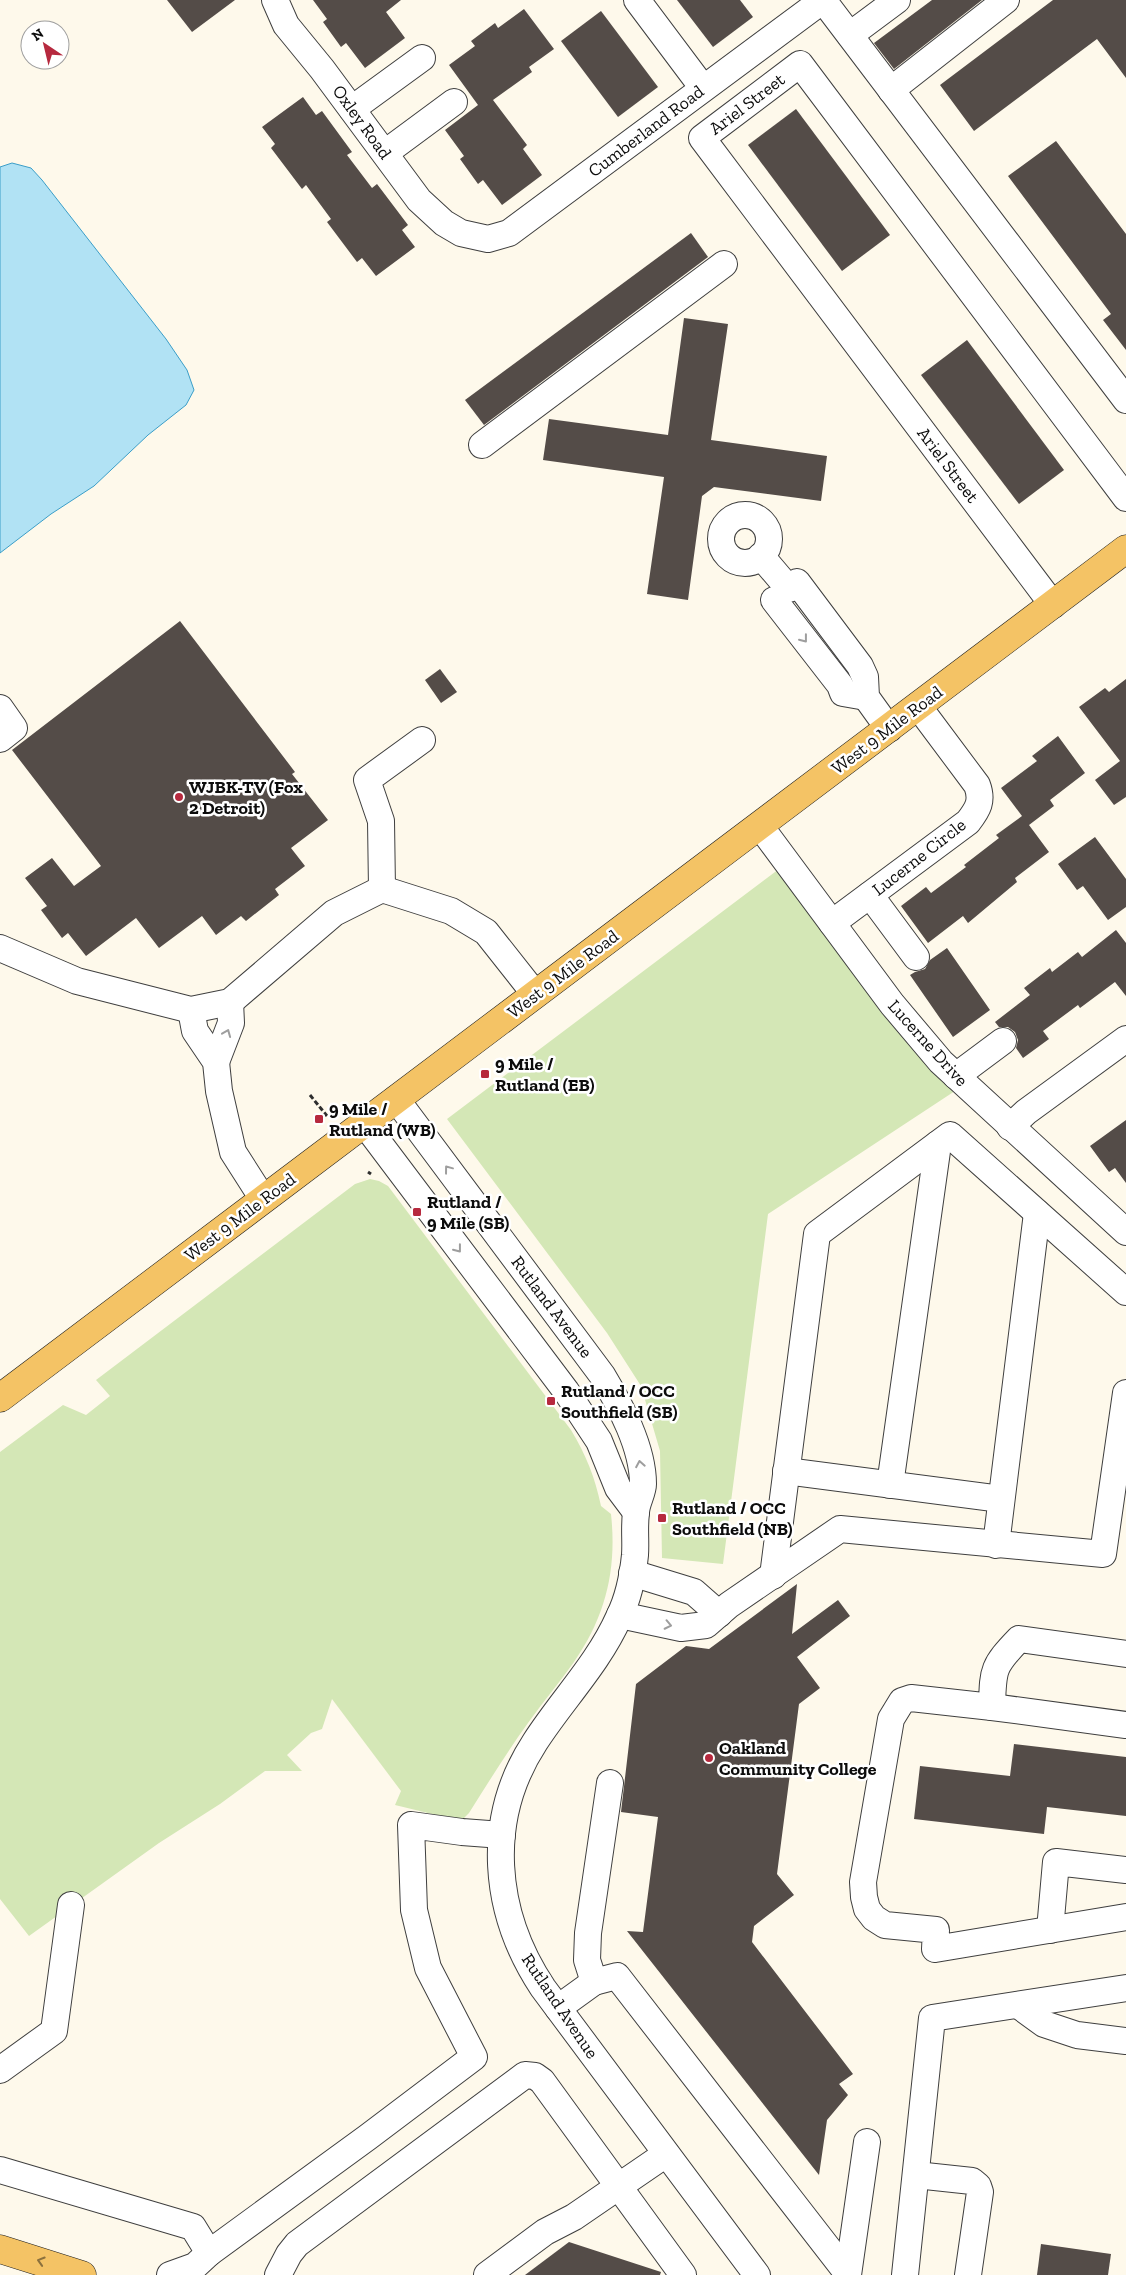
<svg xmlns="http://www.w3.org/2000/svg" width="1126" height="2275" viewBox="0 0 1126 2275" font-family="'Zilla Slab',serif">
  <style>
    .green { fill: #d4e7b6 }
    .water { fill: #b1e2f4; stroke: #3b9ec8 }
    .building { fill: #544c48 }
    .lines { fill: none; stroke-linecap: round; stroke-linejoin: round }
    .minor-casing { stroke: #3f3f3f; stroke-width: 28 }
    .major-casing { stroke: #1d1d1d; stroke-width: 29 }
    .path { stroke: #2e2e2e; stroke-width: 3; stroke-dasharray: 5 2.5; stroke-linecap: butt }
    .minor { stroke: #fff; stroke-width: 26 }
    .major { stroke: #f4c365; stroke-width: 28 }
    .oneway { stroke: #9e9e9e }
    .oneway2 { stroke: #8c713d }
    .poi-dot { fill: #b6293e; stroke: #fff; stroke-width: 2 }
    .labels { text-anchor: middle; stroke-width: 5; stroke-linejoin: round; paint-order: stroke }
    .street-label { font-size: 18px; fill: #0c0c0c; stroke: #fff }
    .poi-label { font-size: 18px; font-weight: bold; fill: #0c0c0c; stroke: #fff; text-anchor: start }
  </style>
  <rect width="100%" height="100%" fill="#fef9eb"/>
  <g class="green">
    <path d="M779,869L958,1089L768,1214L723,1564L662,1558L660,1451L641,1386L607,1333L447,1119Z"/>
    <path d="M370,1179L379,1181L388,1186L571,1430C586,1455 595,1477 601,1506L611,1514C617,1569 606,1616 574,1662C559,1683 543,1702 528,1723C507,1752 488,1783 469,1813L461,1821L395,1805L401,1791L332,1699L322,1729L311,1733L287,1755L302,1771H265L220,1804L159,1843L29,1936L0,1899V1452L63,1405L86,1415L110,1396L96,1380L355,1184Z"/>
  </g>
  <path class="water" d="M12,163L31,168L42,180L166,339L187,370L194,390L186,405L148,435L94,486L51,514L0,553V167Z"/>
  <g class="building">
    <path d="M167,0H235L192,32Z"/>
    <path d="M313,0H401L386,12L405,38L365,68L346,43L341,47L323,22L327,19Z"/>
    <path d="M677,0H740L753,17L713,47Z"/>
    <path d="M932,0H982L894,69L874,43Z"/>
    <path d="M1053,0H1126V78L1097,39L974,131L940,85Z"/>
    <path d="M524,9L554,49L529,67L532,72L493,100L527,145L523,149L542,175L502,205L483,180L478,184L460,159L464,156L445,130L478,105L449,65L475,46L471,41L495,23L498,28Z"/>
    <path d="M601,11L658,87L618,117L561,41Z"/>
    <path d="M303,97L316,115L322,111L352,152L347,155L372,188L377,184L408,225L402,230L415,247L376,276L362,258L357,262L327,222L331,219L306,185L302,189L271,148L275,144L262,127Z"/>
    <path d="M796,109L890,235L842,271L748,145Z"/>
    <path d="M1056,141L1126,234V350L1103,320L1111,314L1008,176Z"/>
    <path d="M691,233L708,257L484,425L465,400Z"/>
    <path d="M684,318L728,324L711,440L827,456L821,501L714,487L702,496L688,600L647,594L664,477L543,460L549,419L668,435Z"/>
    <path d="M967,340L1064,470L1019,504L921,375Z"/>
    <path d="M180,621L295,772L292,774L328,820L291,848L305,866L275,889L279,895L246,921L241,916L216,935L202,916L159,948L136,918L86,956L68,933L62,938L41,910L47,906L25,878L52,858L74,886L101,866L12,750Z"/>
    <path d="M440,669L457,692L441,703L425,680Z"/>
    <path d="M1126,679V797L1114,805L1095,780L1120,761L1079,707L1105,688L1109,692Z"/>
    <path d="M1058,736L1085,773L1050,800L1054,806L1029,825L1049,852L1015,878L1017,882L968,923L963,916L928,943L901,906L926,887L931,893L966,867L964,865L999,838L996,835L1022,816L1001,788L1037,761L1032,756Z"/>
    <path d="M1095,837L1126,879V907L1108,920L1083,886L1077,890L1058,864Z"/>
    <path d="M1116,930L1126,943V996L1115,982L1080,1008L1078,1005L1043,1031L1049,1039L1023,1058L1016,1048L1018,1040L1015,1032L1008,1027H999L995,1022L1030,995L1024,988L1050,968L1052,972L1078,952L1082,957Z"/>
    <path d="M947,948L990,1010L953,1037L910,975L915,972L925,969L930,960Z"/>
    <path d="M1126,1120V1183L1115,1168L1109,1172L1090,1146Z"/>
    <path d="M797,1584L792,1634L838,1600L850,1616L797,1657L820,1688L799,1704L777,1874L794,1895L754,1926L752,1942L853,2074L839,2084L848,2095L827,2120L819,2175L627,1931L643,1932L658,1817L621,1812L636,1684L686,1646L709,1649Z"/>
    <path d="M1014,1744L1126,1757V1816L1047,1807L1044,1834L914,1819L920,1766L1010,1776Z"/>
    <path d="M569,2242L661,2272L660,2275H525Z"/>
    <path d="M1041,2244L1111,2254L1108,2275H1037Z"/>
  </g>
  <g class="lines">
    <g class="minor-casing">
      <g id="minor">
        <path d="M275,0L286,25L322,69L419,200L444,223L461,233L488,239L509,233L823,0"/>
        <path d="M637,0L703,88"/>
        <path d="M823,0L1126,400"/>
        <path d="M850,35L897,0"/>
        <path d="M891,90L1006,0"/>
        <path d="M352,109L422,58"/>
        <path d="M385,153L454,102"/>
        <path d="M482,445L724,264"/>
        <circle cx="745" cy="539" r="24"/>
        <path d="M761,556L789,589"/>
        <path d="M797,582L860,666L865,677L866,697L889,729"/>
        <path d="M774,600L840,685L843,693L866,697"/>
        <path d="M1053,605L702,138L800,64L1126,498"/>
        <path d="M0,708L14,728L0,739"/>
        <path d="M760,826L892,1004L941,1062L1126,1232"/>
        <path d="M382,889L381,821L367,780L422,740"/>
        <path d="M870,895L916,957"/>
        <path d="M832,923L968,822C978,809 983,801 977,785L918,706"/>
        <path d="M0,948L77,981L191,1010L230,1002L334,913L382,889L451,911L486,932L535,994"/>
        <path d="M191,1010L195,1031L216,1062L219,1091L233,1152L263,1199"/>
        <path d="M216,1062L231,1023L230,1002"/>
        <path d="M956,1076L1003,1041"/>
        <path d="M396,1099L602,1375C620,1405 643,1447 643,1484C643,1493 636,1503 636,1513C634,1527 636,1541 635,1555C633,1575 628,1599 619,1617C598,1664 562,1700 535,1742C484,1820 493,1913 543,1988L757,2275"/>
        <path d="M364,1123L566,1391L599,1441L618,1488L636,1512"/>
        <path d="M1010,1127L1026,1112L1126,1039"/>
        <path d="M786,1471L1001,1499"/>
        <path d="M890,1485L938,1144"/>
        <path d="M996,1545L1037,1213"/>
        <path d="M632,1573L694,1592L719,1614"/>
        <path d="M773,1576L817,1234L950,1135L1126,1292"/>
        <path d="M620,1615L681,1628L706,1625L729,1605L840,1529L1103,1554L1126,1393"/>
        <path d="M1126,1654L1019,1639C992,1667 993,1670 992,1707L911,1698L902,1701L891,1719L863,1882L864,1897L867,1909L874,1918L885,1925L936,1930L935,1949L1126,1917"/>
        <path d="M992,1707L1126,1725"/>
        <path d="M1050,1930L1056,1862L1126,1870"/>
        <path d="M594,1982L587,1960L588,1933L610,1783"/>
        <path d="M1018,2005L1044,2024L1077,2035L1126,2041"/>
        <path d="M558,2008L594,1982L617,1976L848,2274"/>
        <path d="M0,2070L54,2031L71,1905"/>
        <path d="M0,2170L193,2227L209,2253"/>
        <path d="M916,2175L972,2181L978,2186L980,2192L968,2275"/>
        <path d="M170,2275L195,2266L209,2253L368,2137L474,2057L428,1968L414,1910L411,1825L462,1832L502,1835"/>
        <path d="M278,2275L289,2254L297,2244L525,2075L535,2076L542,2081L683,2275"/>
        <path d="M487,2275L545,2232L574,2217L666,2154"/>
        <path d="M848,2275L867,2142"/>
        <path d="M905,2275L932,2018L1126,1988"/>
      </g>
    </g>
    <g class="major-casing">
      <g id="major">
        <path d="M0,1398L1126,549"/>
        <path d="M0,2249L82,2275"/>
      </g>
    </g>
    <g class="path">
      <path d="M310,1095L327,1116"/>
      <path d="M368,1172L371,1174"/>
    </g>
    <use href="#minor" class="minor"/>
    <use href="#major" class="major"/>
  </g>
  <defs><path id="oneway-chevron" d="M-2-3.5L2.5 0L-2 3.5" fill="none" stroke-width="1.6" stroke-linecap="round" stroke-linejoin="round" transform="scale(1.25)"/></defs>
  <g class="oneway">
    <use href="#oneway-chevron" transform="translate(804 639) rotate(52)"/>
    <use href="#oneway-chevron" transform="translate(227 1033) rotate(-68)"/>
    <use href="#oneway-chevron" transform="translate(448 1169) rotate(-127)"/>
    <use href="#oneway-chevron" transform="translate(458 1249) rotate(52)"/>
    <use href="#oneway-chevron" transform="translate(640 1464) rotate(-100)"/>
    <use href="#oneway-chevron" transform="translate(668 1625) rotate(12)"/>
  </g>
  <use class="oneway2" href="#oneway-chevron" transform="translate(41 2261) rotate(-163)"/>
  <g class="poi-dot">
    <circle cx="179" cy="797" r="5"/>
    <rect x="480" y="1069" width="10" height="10" rx="2.5"/>
    <rect x="314" y="1114" width="10" height="10" rx="2.5"/>
    <rect x="412" y="1207" width="10" height="10" rx="2.5"/>
    <rect x="546" y="1396" width="10" height="10" rx="2.5"/>
    <rect x="657" y="1513" width="10" height="10" rx="2.5"/>
    <circle cx="709" cy="1758" r="5"/>
  </g>
  <g class="labels">
    <g class="street-label">
      <text transform="translate(747 104) rotate(-37)" y="6">Ariel Street</text>
      <text transform="translate(362 122) rotate(54)" y="6">Oxley Road</text>
      <text transform="translate(646 131) rotate(-37)" y="6">Cumberland Road</text>
      <text transform="translate(948 465) rotate(53)" y="6">Ariel Street</text>
      <text transform="translate(887 730) rotate(-37)" y="6">West 9 Mile Road</text>
      <text transform="translate(919 857) rotate(-38)" y="6">Lucerne Circle</text>
      <text transform="translate(563 974) rotate(-37)" y="6">West 9 Mile Road</text>
      <text transform="translate(928 1043) rotate(48)" y="6">Lucerne Drive</text>
      <text transform="translate(240 1217) rotate(-37)" y="6">West 9 Mile Road</text>
      <text transform="translate(552 1307) rotate(53)" y="6">Rutland Avenue</text>
      <text transform="translate(560 2006) rotate(56)" y="6">Rutland Avenue</text>
    </g>
    <g class="poi-label">
      <text x="189" y="793">WJBK-TV (Fox<tspan x="189" dy="21">2 Detroit)</tspan></text>
      <text x="495" y="1070">9 Mile /<tspan x="495" dy="21">Rutland (EB)</tspan></text>
      <text x="329" y="1115">9 Mile /<tspan x="329" dy="21">Rutland (WB)</tspan></text>
      <text x="427" y="1208">Rutland /<tspan x="427" dy="21">9 Mile (SB)</tspan></text>
      <text x="561" y="1397">Rutland / OCC<tspan x="561" dy="21">Southfield (SB)</tspan></text>
      <text x="672" y="1514">Rutland / OCC<tspan x="672" dy="21">Southfield (NB)</tspan></text>
      <text x="719" y="1754">Oakland<tspan x="719" dy="21">Community College</tspan></text>
    </g>
  </g>
  <g transform="translate(45 45) rotate(325)"><circle r="24" fill="#ffffff" stroke="#9e9e9e"/>
  <path d="M0-4L9 19L0 12L-9 19Z" fill="#b6293e"/>
  <text y="-8" font-size="14" font-weight="bold" text-anchor="middle" fill="#0c0c0c">N</text>
  </g>
</svg>
